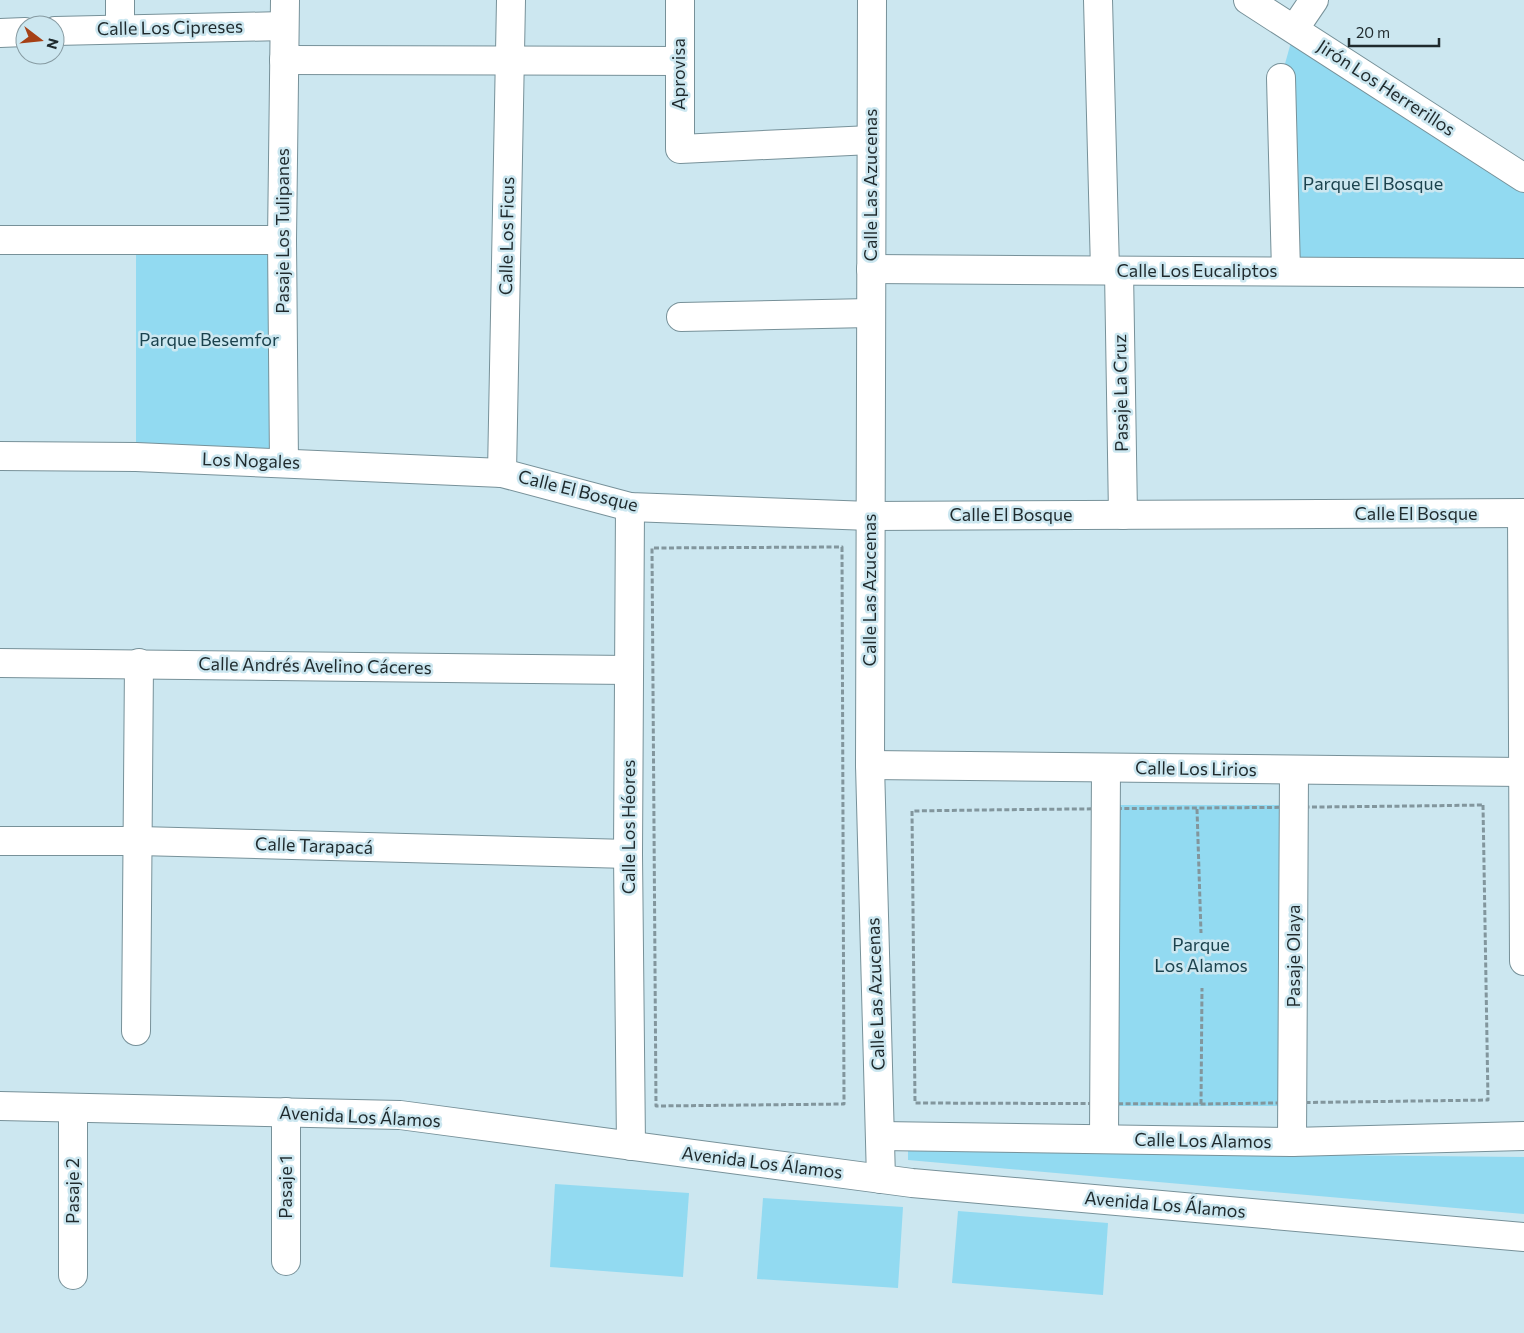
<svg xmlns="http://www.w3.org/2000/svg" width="1524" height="1333" viewBox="0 0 1524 1333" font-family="Commissioner,sans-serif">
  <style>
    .green { fill: #92daf1 }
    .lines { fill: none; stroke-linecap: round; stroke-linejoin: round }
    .minor-casing { stroke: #779199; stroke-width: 30 }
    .path { stroke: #82969d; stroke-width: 3; stroke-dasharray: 5 2.5; stroke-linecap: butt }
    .minor { stroke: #fff; stroke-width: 28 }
    .labels { text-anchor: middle; stroke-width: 5; stroke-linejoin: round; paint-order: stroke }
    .street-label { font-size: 18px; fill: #1f2a2d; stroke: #cce7f0 }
    .park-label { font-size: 18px; fill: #1b424d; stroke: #cce7f0 }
  </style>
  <rect width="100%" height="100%" fill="#cce7f0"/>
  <g class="green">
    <path d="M1295,28L1524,178V273L1286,271L1281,78Z"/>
    <path d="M136,240H282L284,463L136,457Z"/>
    <path d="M1117,805H1287L1285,1106H1116Z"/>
    <path d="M908,1151L1524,1157V1214L908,1160Z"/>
    <path d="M555,1184L689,1193L683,1277L550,1267Z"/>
    <path d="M763,1198L903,1207L898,1288L757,1279Z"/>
    <path d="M958,1211L1108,1223L1103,1295L952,1283Z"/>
  </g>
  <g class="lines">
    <g class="minor-casing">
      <g id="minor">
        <path d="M120,0V28"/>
        <path d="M680,0V149L871,140"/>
        <path d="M872,0L870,765L881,1179"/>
        <path d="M1098,0L1105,270"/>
        <path d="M1248,0L1524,178"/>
        <path d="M1295,28L1314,0"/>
        <path d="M55,31L284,26"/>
        <path d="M0,33L25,32"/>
        <path d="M284,60L679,61"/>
        <path d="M1281,78L1286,271"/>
        <path d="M0,240H282"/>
        <path d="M871,269L1524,273"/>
        <path d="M1119,271L1123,515"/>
        <path d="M681,317L870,313"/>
        <path d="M0,456L136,457L502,473L630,507L870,516L1524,513"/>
        <path d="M284,463L282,240L285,0"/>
        <path d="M502,473L511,0"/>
        <path d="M630,507L628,854L631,1146"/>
        <path d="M1522,513L1524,961"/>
        <path d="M0,663L629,670"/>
        <path d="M870,765L1522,772"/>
        <path d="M0,841H139L628,854"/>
        <path d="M136,1031L139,663"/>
        <path d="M0,1106L400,1115L912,1183L1524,1237"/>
        <path d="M881,1136L1292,1142L1524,1136"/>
        <path d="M1104,1139L1106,768"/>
        <path d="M1292,1142L1294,771"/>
        <path d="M286,1261V1112"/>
        <path d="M73,1275V1108"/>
      </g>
    </g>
    <g class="path">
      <path d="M842,547L844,1104L656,1106L652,548Z"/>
      <path d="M1483,805L1488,1100L1201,1104L915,1103L912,811C1102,808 1293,808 1483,805Z"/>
      <path d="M1197,809L1201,933"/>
      <path d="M1201,1104L1202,988"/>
    </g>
    <use href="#minor" class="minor"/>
  </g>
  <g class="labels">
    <g class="street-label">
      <text transform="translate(170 28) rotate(-1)" y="6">Calle Los Cipreses</text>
      <text transform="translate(679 74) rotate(-90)" y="6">Aprovisa</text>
      <text transform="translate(1386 88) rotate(33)" y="6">Jirón Los Herrerillos</text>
      <text transform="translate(871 185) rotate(-90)" y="6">Calle Las Azucenas</text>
      <text transform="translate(283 231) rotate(-90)" y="6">Pasaje Los Tulipanes</text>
      <text transform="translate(507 236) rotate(-89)" y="6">Calle Los Ficus</text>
      <text x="1197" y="277">Calle Los Eucaliptos</text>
      <text transform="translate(1121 393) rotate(-91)" y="6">Pasaje La Cruz</text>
      <text transform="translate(251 461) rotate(2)" y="6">Los Nogales</text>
      <text transform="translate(578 491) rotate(14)" y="6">Calle El Bosque</text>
      <text x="1416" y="520">Calle El Bosque</text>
      <text x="1011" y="521">Calle El Bosque</text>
      <text transform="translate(870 590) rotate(-90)" y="6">Calle Las Azucenas</text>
      <text transform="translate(315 666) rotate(1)" y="6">Calle Andrés Avelino Cáceres</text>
      <text transform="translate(1196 769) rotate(1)" y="6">Calle Los Lirios</text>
      <text transform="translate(629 827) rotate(-90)" y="6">Calle Los Héores</text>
      <text transform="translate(314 846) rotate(2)" y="6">Calle Tarapacá</text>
      <text transform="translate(1294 956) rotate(-90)" y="6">Pasaje Olaya</text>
      <text transform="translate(876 994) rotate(-92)" y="6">Calle Las Azucenas</text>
      <text transform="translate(360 1117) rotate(3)" y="6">Avenida Los Álamos</text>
      <text transform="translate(1203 1141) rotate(1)" y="6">Calle Los Alamos</text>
      <text transform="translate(762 1163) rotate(7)" y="6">Avenida Los Álamos</text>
      <text transform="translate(286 1187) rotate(-90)" y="6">Pasaje 1</text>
      <text transform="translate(73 1191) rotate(-90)" y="6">Pasaje 2</text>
      <text transform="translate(1165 1205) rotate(5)" y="6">Avenida Los Álamos</text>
    </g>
    <g class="park-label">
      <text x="1373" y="190">Parque El Bosque</text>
      <text x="209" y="346">Parque Besemfor</text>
      <text x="1201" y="951">Parque<tspan x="1201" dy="21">Los Alamos</tspan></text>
    </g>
  </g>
  <g transform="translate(40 40) rotate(106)"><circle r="24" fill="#cce7f0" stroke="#879ba2"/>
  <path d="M0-4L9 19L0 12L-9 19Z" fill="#a64015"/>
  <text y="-8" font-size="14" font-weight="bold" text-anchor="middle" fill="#1f2a2d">N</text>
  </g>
  <path d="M1349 38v8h90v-8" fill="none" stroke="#1f2a2d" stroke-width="2.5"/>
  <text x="1356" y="38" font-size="15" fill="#1f2a2d" stroke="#cce7f0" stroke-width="4" paint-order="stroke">20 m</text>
</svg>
